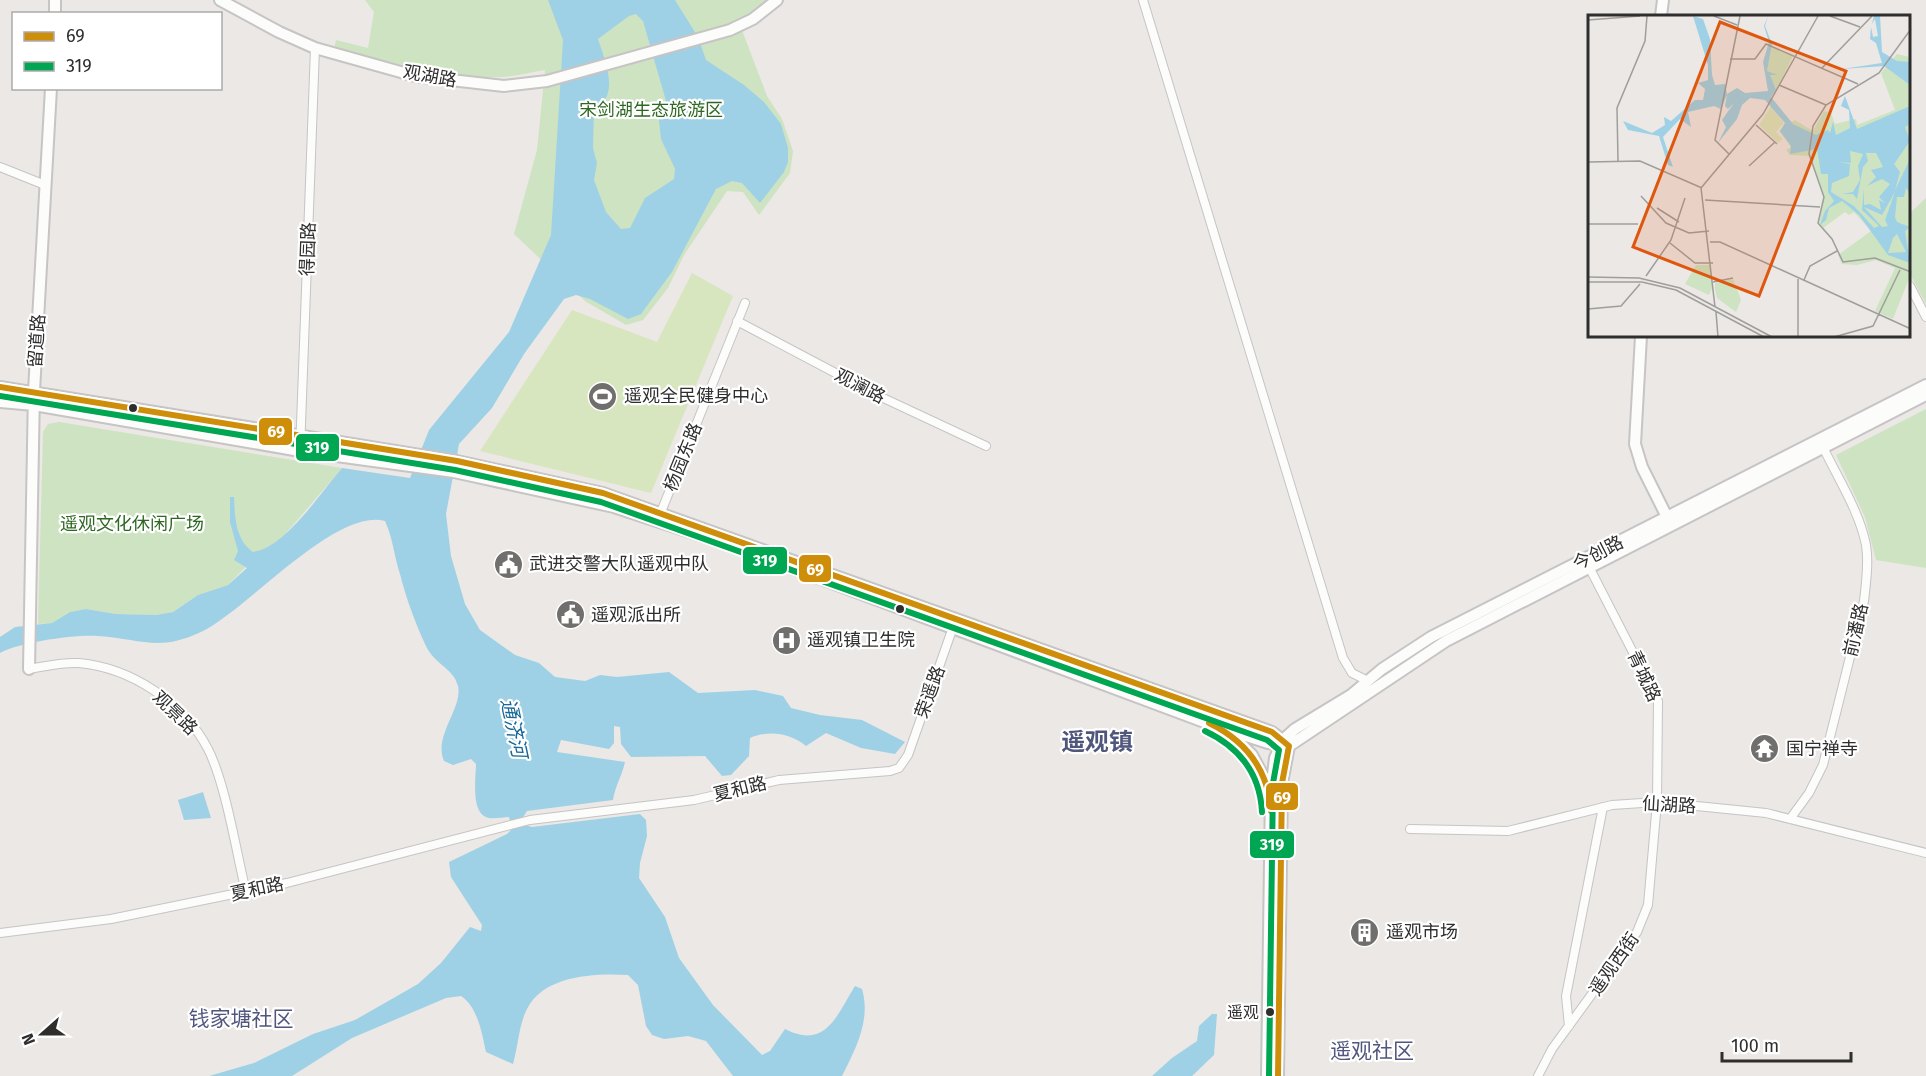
<svg xmlns="http://www.w3.org/2000/svg" width="1926" height="1076" viewBox="0 0 1926 1076" font-family="'Fira Sans','Noto Sans SC',sans-serif">
<style>
.green{fill:#cee3c1}
.pitch{fill:#d7e6bf}
.water{fill:#9fd1e6;fill-rule:evenodd}
.lines{fill:none;stroke-linecap:round;stroke-linejoin:round}
.street-casing{stroke:#c6c4c4;stroke-width:10}
.secondary-casing{stroke:#c6c4c4;stroke-width:14}
.street{stroke:#fcfcfb;stroke-width:8}
.secondary{stroke:#fcfcfb;stroke-width:10}
.bus-1-casing{stroke:#fff;stroke-width:10}
.bus-2-casing{stroke:#fff;stroke-width:10}
.bus-1{stroke:#cf8e09;stroke-width:6}
.bus-2{stroke:#00a651;stroke-width:6}
.bus-dot{fill:#2e2e2e;stroke:#fff;stroke-width:2}
.labels{text-anchor:middle;dominant-baseline:central;stroke-width:4.5;stroke-linejoin:round;paint-order:stroke}
.bus-label{font-size:16px;fill:#2e2e2e;stroke:#fff;text-anchor:end}
.street-label{font-size:18px;fill:#2e2e2e;stroke:#fff}
.park-label{font-size:18px;fill:#2e6722;stroke:#fff}
.poi-label{font-size:18px;fill:#2e2e2e;stroke:#fff;text-anchor:start}
.water-label{font-size:20px;font-style:italic;fill:#196797;stroke:#fff}
.quarter-label{font-size:21px;fill:#51577c;stroke:#fff}
.district-label{font-size:24px;font-weight:bold;fill:#51577c;stroke:#fff}
.inset-road{fill:none;stroke:#9f9e9c;stroke-width:1.5}
.view{fill:#df570e;fill-opacity:0.15;stroke:#df570e;stroke-width:3}
.inset-edge{fill:none;stroke:#2e2e2e;stroke-width:3}
.line-badge{stroke:#fff;stroke-width:2}
.badge-label{font-size:16px;text-anchor:middle;font-weight:bold;fill:#fff}
</style>
<rect width="100%" height="100%" fill="#ebe8e5"/>
<path class="green" d="M365 0H771L740 25 767 96 782 119 793 151 790 173 759 215 743 192 727 191 684 255 668 288 643 320 626 325 585 301 514 234 537 150 545 70C532 72 517 76 504 77 446 79 390 61 334 49L336 40 368 48 374 12Z
M1926 198V304L1910 274V213Z
M1926 409V568L1876 560 1865 517 1836 455Z
M59 422 342 468 281 539 261 551 228 585 198 595 173 612 156 615 116 614 86 609 70 612 52 623 38 624 43 432 48 424Z"/>
<path class="pitch" d="M692 273 733 296 651 493 480 451 572 310 657 342Z"/>
<path class="water" d="M548 0H675L698 37 706 60 744 85 764 102 781 124 788 148V162L784 172 760 203 742 183 732 181 716 189 672 272 641 314 628 319 590 299 576 295 564 299 524 354 492 408 459 444 446 514 451 556 465 604 480 630 515 655 539 663 555 677 585 681 600 675 617 677 669 672 698 693 755 690 783 696 791 708 820 715 862 720 905 742 895 754 861 748 826 733 806 746C790 733 769 730 750 738L749 756 731 775 722 776 705 756 631 757 621 744 620 727 614 726V743L609 749 561 740 557 752 625 762C622 776 615 786 613 800L527 811 522 819 525 825 532 827 640 814 646 820 647 836 640 863 639 878 665 917 679 958 713 1005 762 1055 770 1051 785 1029C826 1050 837 1015 855 986L862 989C871 1020 856 1048 842 1076H733L706 1041 688 1036 664 1039 652 1035 646 1026 638 985 628 975C595 973 544 975 527 1009 519 1024 518 1047 513 1064L486 1052C482 1034 478 1007 461 996L446 998 352 1038 292 1076H209L254 1063 313 1034 355 1020 418 984 441 963 470 927 481 931 482 925 451 877 449 862 507 834 512 829 509 817C503 817 495 819 489 818 470 815 476 777 476 764L471 759 453 765 444 761C433 736 463 708 458 686 453 667 434 665 425 644 415 622 406 598 400 574 394 556 393 538 385 521 335 508 248 609 201 632 159 652 141 639 98 636 77 634 19 642 0 653V637L15 627 52 623 70 612 86 609 116 614 156 615 173 612 198 595 228 585 247 568 234 560 238 551 230 522V497H234C235 517 235 539 253 552 285 548 321 492 342 468L410 478 429 430 509 332 551 235 563 40ZM636 14 643 21 666 101 658 112 661 139 675 169 674 179 645 198 630 228 621 229 606 212 594 180 597 163 593 148 594 109C621 96 605 61 598 39L629 16Z
M203 792 211 818 184 820 178 800Z
M1212 1014H1217L1214 1055 1192 1076H1152L1172 1058 1197 1041 1199 1026Z"/>
<g class="lines">
<defs>
<path id="street" d="M1143 0 1343 658 1352 673 1368 681
M0 167 45 185
M1910 286 1926 317
M737 321 879 396 986 446
M300 451 315 48
M661 512 745 303
M29 669C46 666 62 662 79 663 132 668 184 703 208 749 226 785 236 851 246 892
M1790 819 1809 793 1823 765 1864 601C1866 583 1869 563 1866 545 1859 510 1837 477 1822 445
M1410 829 1508 831 1612 805 1657 802 1766 813 1926 853
M0 933 111 919 287 883 530 820 694 800 779 780 890 771 899 768 908 755 952 630
M1569 1026 1566 996 1603 807
M1538 1076 1552 1049 1637 932 1648 905 1657 802 1658 701 1587 563"/>
<path id="secondary" d="M220 0 279 32 315 48 415 76 504 86 547 81 730 30 753 19 777 0
M55 14V0
M1661 16 1663 0
M1641 336 1635 444 1642 467 1667 517
M0 387 457 461 603 493 1272 732 1289 745
M0 402 34 405 300 451 454 472 614 507 733 546 1215 726 1268 743 1289 746 1446 641 1926 395
M29 669 34 391 51 88
M1231 734 1252 755 1270 789
M1267 1076 1271 791 1275 758 1283 740 1295 729 1351 695 1382 669 1431 637 1926 385
M1278 1076 1282 783 1289 746"/>
</defs>
<use href="#street" class="street-casing"/>
<use href="#secondary" class="secondary-casing"/>
<use href="#street" class="street"/>
<use href="#secondary" class="secondary"/>
<defs>
<path id="bus-1" d="M0 387 457 461 603 493 1272 732 1289 746 1282 783 1278 1076
M1209 723C1246 741 1268 769 1271 811"/>
<path id="bus-2" d="M0 396 455 470 601 502 1267 740 1279 750 1273 783 1269 1076
M1205 731C1239 747 1260 773 1262 812"/>
</defs>
<use href="#bus-1" class="bus-1-casing"/>
<use href="#bus-2" class="bus-2-casing"/>
<use href="#bus-1" class="bus-1"/>
<use href="#bus-2" class="bus-2"/>
</g>
<defs>
<symbol id="stadium-disc" viewBox="-11 -11 22 22"><circle r="9.5" fill="#706f6e" stroke="#fff"/><path d="M0-5a6.5 5 0 1 0 0 10a6.5 5 0 1 0 0-10ZM-3.5-1.8h7v3.6h-7Z" fill="#fff"/></symbol>
<symbol id="civic-disc" viewBox="-11 -11 22 22"><circle r="9.5" fill="#706f6e" stroke="#fff"/><path d="M-.6-6.5H3V-4.5H.6V-3L4-1V1h2V6H-6V1h2V-1L-.6-3ZM-1.2 2.5V6h2.4V2.5Z" fill="#fff"/></symbol>
<symbol id="hospital-disc" viewBox="-11 -11 22 22"><circle r="9.5" fill="#706f6e" stroke="#fff"/><path d="M-5-5h3v3.5h4V-5h3V5h-3V1.5h-4V5h-3Z" fill="#fff"/></symbol>
<symbol id="temple-disc" viewBox="-11 -11 22 22"><circle r="9.5" fill="#706f6e" stroke="#fff"/><path d="M0-6L5-2H3V0L6.5 2.5H4V6H1.5V3h-3V6H-4V2.5H-6.5L-3 0V-2H-5Z" fill="#fff"/></symbol>
<symbol id="building-disc" viewBox="-11 -11 22 22"><circle r="9.5" fill="#706f6e" stroke="#fff"/><path d="M-4-6H4V6H1V3H-1V6H-4ZM-2.5-4.3h1.7v1.8h-1.7ZM.8-4.3h1.7v1.8H.8ZM-2.5-1h1.7V.8h-1.7ZM.8-1h1.7V.8H.8Z" fill="#fff"/></symbol>
</defs>
<g fill-rule="evenodd">
<use href="#stadium-disc" x="586" y="380" width="33" height="33"/>
<use href="#civic-disc" x="492" y="548" width="33" height="33"/>
<use href="#civic-disc" x="554" y="598" width="33" height="33"/>
<use href="#hospital-disc" x="770" y="624" width="33" height="33"/>
<use href="#temple-disc" x="1748" y="732" width="33" height="33"/>
<use href="#building-disc" x="1348" y="916" width="33" height="33"/>
</g>
<g class="bus-dot">
<circle cx="133" cy="408" r="5"/>
<circle cx="900" cy="609" r="5"/>
<circle cx="1270" cy="1012" r="5"/>
</g>
<g class="labels">
<g class="bus-label">
<text x="1259" y="1012">遥观</text>
</g>
<g class="street-label">
<text transform="translate(430 76) rotate(10)">观湖路</text>
<text transform="translate(308 249) rotate(-88)">得园路</text>
<text transform="translate(37 341) rotate(-86)">留道路</text>
<text transform="translate(860 386) rotate(27)">观澜路</text>
<text transform="translate(683 457) rotate(-68)">杨园东路</text>
<text transform="translate(1598 553) rotate(-27)">今创路</text>
<text transform="translate(1856 630) rotate(-77)">前潘路</text>
<text transform="translate(1644 676) rotate(65)">青城路</text>
<text transform="translate(930 692) rotate(-70)">荣遥路</text>
<text transform="translate(175 713) rotate(44)">观景路</text>
<text transform="translate(740 789) rotate(-14)">夏和路</text>
<text transform="translate(1669 805) rotate(3)">仙湖路</text>
<text transform="translate(257 889) rotate(-12)">夏和路</text>
<text transform="translate(1614 964) rotate(-55)">遥观西街</text>
</g>
<g class="park-label">
<text x="651" y="110">宋剑湖生态旅游区</text>
<text x="132" y="524">遥观文化休闲广场</text>
</g>
<g class="poi-label">
<text x="624" y="396">遥观全民健身中心</text>
<text x="529" y="564">武进交警大队遥观中队</text>
<text x="591" y="615">遥观派出所</text>
<text x="807" y="640">遥观镇卫生院</text>
<text x="1786" y="749">国宁禅寺</text>
<text x="1386" y="932">遥观市场</text>
</g>
<g class="water-label">
<text transform="translate(514 728) rotate(78)">通济河</text>
</g>
<g class="quarter-label">
<text x="241" y="1019">钱家塘社区</text>
<text x="1372" y="1051">遥观社区</text>
</g>
<g class="district-label">
<text x="1097" y="742">遥观镇</text>
</g>
</g>
<g transform="translate(1588 15)">
<rect width="322" height="322" fill="#ebe8e5"/>
<path d="M183 32 205 41 188 75 179 56ZM309 39 322 42V261L305 304 287 296 307 253 288 245 269 250 254 249 250 240 283 216 266 197 261 200 257 197 235 213 231 207 236 182 221 141 202 140 198 135 203 132 191 116 207 105 225 116 236 96 243 98 247 109 268 104 269 110 307 95 293 58ZM108 250H122L124 273 121 280 97 269ZM145 264 153 285 148 297 129 283 127 274V268Z" fill="#cee3c1"/>
<path d="M183 91 196 108 188 117 195 124 190 128 171 110Z" fill="#d7e6bf"/>
<path d="M105 1 115 4 122 24 124 60 127 70 137 69 139 79 149 73 157 78 180 76 175 47 181 27 176 11 180 1 177 11 184 29 179 56 189 60H182L188 75 183 82 205 109 228 120 240 115 242 118 245 107 248 120 262 113 261 95 253 91 257 81 269 114 322 91V109L317 112 322 126 306 149 312 157 307 175 322 144V179L318 173 316 182H309L307 202 309 207 322 212 317 216 322 248 300 240 271 200 254 186 241 193 238 205 232 210 237 196 246 186 240 177V159H233L229 134 202 139 203 131 192 116 197 108 177 85 162 83 154 90 149 104 130 128 138 112 134 105 146 88 140 94 137 91 139 80 133 94 126 91 100 97 103 112 92 104 75 122 85 152 80 150 71 121 40 115 35 106 64 118 77 110 76 102 83 106 107 85H115L117 74 110 68 120 65V50ZM262 136 275 139 270 151 272 165 265 177 254 179H265L269 184 275 152 280 146 278 138H288L295 152 283 155 288 162 279 171 294 164 302 169 291 182 297 188 291 185 293 195 282 189 276 190V173L274 195 291 211 286 213 266 191 243 177 244 168 261 161 262 149 250 147 263 148ZM307 177 297 205 300 211 294 212 276 192 294 200ZM309 219 318 237 300 238 305 223ZM286 1H292L294 37 309 46 322 47V70L296 51 254 54 294 48 288 28 282 24 283 12 285 22 290 21 287 4 284 9Z" fill="#9fd1e6" fill-rule="evenodd"/>
<path class="inset-road" d="M126 1 149 10M242 1 272 12M0 5 52 1M323 14 291 58 238 90 225 111 221 139 236 182 230 208 244 224 255 247 287 243 323 257M142 44H167L178 29 270 69M234 53 284 1M191 70 238 90M168 110 189 129M141 139 127 125 152 1M30 146 29 93 57 26 59 1M0 147 52 146 114 173M161 151 187 127M53 181 78 208 101 218 121 216M117 185 232 192M69 193 91 207M0 209H50M122 227H132L323 314M82 228 107 248H125M58 261 83 225 97 183M0 262 51 263 92 273 184 322M216 265 222 251 249 236M0 267H54L88 275 176 322M125 267 145 263M127 292 113 173 175 99 230 1M0 294 33 291 52 269M128 297 130 322M210 322V262M246 322 285 311 312 255"/>
<path class="view" d="M132 7 258 56 171 281 45 232Z"/>
<rect width="322" height="322" class="inset-edge"/>
</g>
<g class="line-badge">
<rect x="258" y="417" width="35" height="29" rx="6" fill="#cf8e09"/>
<rect x="295" y="433" width="45" height="29" rx="6" fill="#00a651"/>
<rect x="742" y="546" width="46" height="29" rx="6" fill="#00a651"/>
<rect x="798" y="554" width="34" height="29" rx="6" fill="#cf8e09"/>
<rect x="1265" y="782" width="34" height="29" rx="6" fill="#cf8e09"/>
<rect x="1249" y="830" width="46" height="29" rx="6" fill="#00a651"/>
</g>
<g class="badge-label">
<text x="276" y="437">69</text>
<text x="317" y="453">319</text>
<text x="765" y="566">319</text>
<text x="815" y="575">69</text>
<text x="1282" y="803">69</text>
<text x="1272" y="850">319</text>
</g>
<rect x="12" y="12" width="210" height="78" fill="#ffffff" stroke="#ababab" stroke-width="1.5"/>
<rect x="24" y="32" width="30" height="9" fill="#cf8e09" stroke="#ababab" stroke-width="1.5"/>
<text x="66" y="42" font-size="18" fill="#2e2e2e">69</text>
<rect x="24" y="62" width="30" height="9" fill="#00a651" stroke="#ababab" stroke-width="1.5"/>
<text x="66" y="72" font-size="18" fill="#2e2e2e">319</text>
<g transform="translate(42 1034) rotate(249)" stroke="#ffffff" stroke-width="4.5" paint-order="stroke">
<path d="M0-4.5L10 22L0 15L-10 22Z" fill="#2e2e2e"/>
<text y="-9" font-size="16" font-weight="bold" text-anchor="middle" fill="#2e2e2e">N</text>
</g>
<path d="M1722 1052v9h129v-9" fill="none" stroke="#2e2e2e" stroke-width="3"/>
<text x="1731" y="1052" font-size="18" fill="#2e2e2e" stroke="#ffffff" stroke-width="4.5" paint-order="stroke">100 m</text>
</svg>
